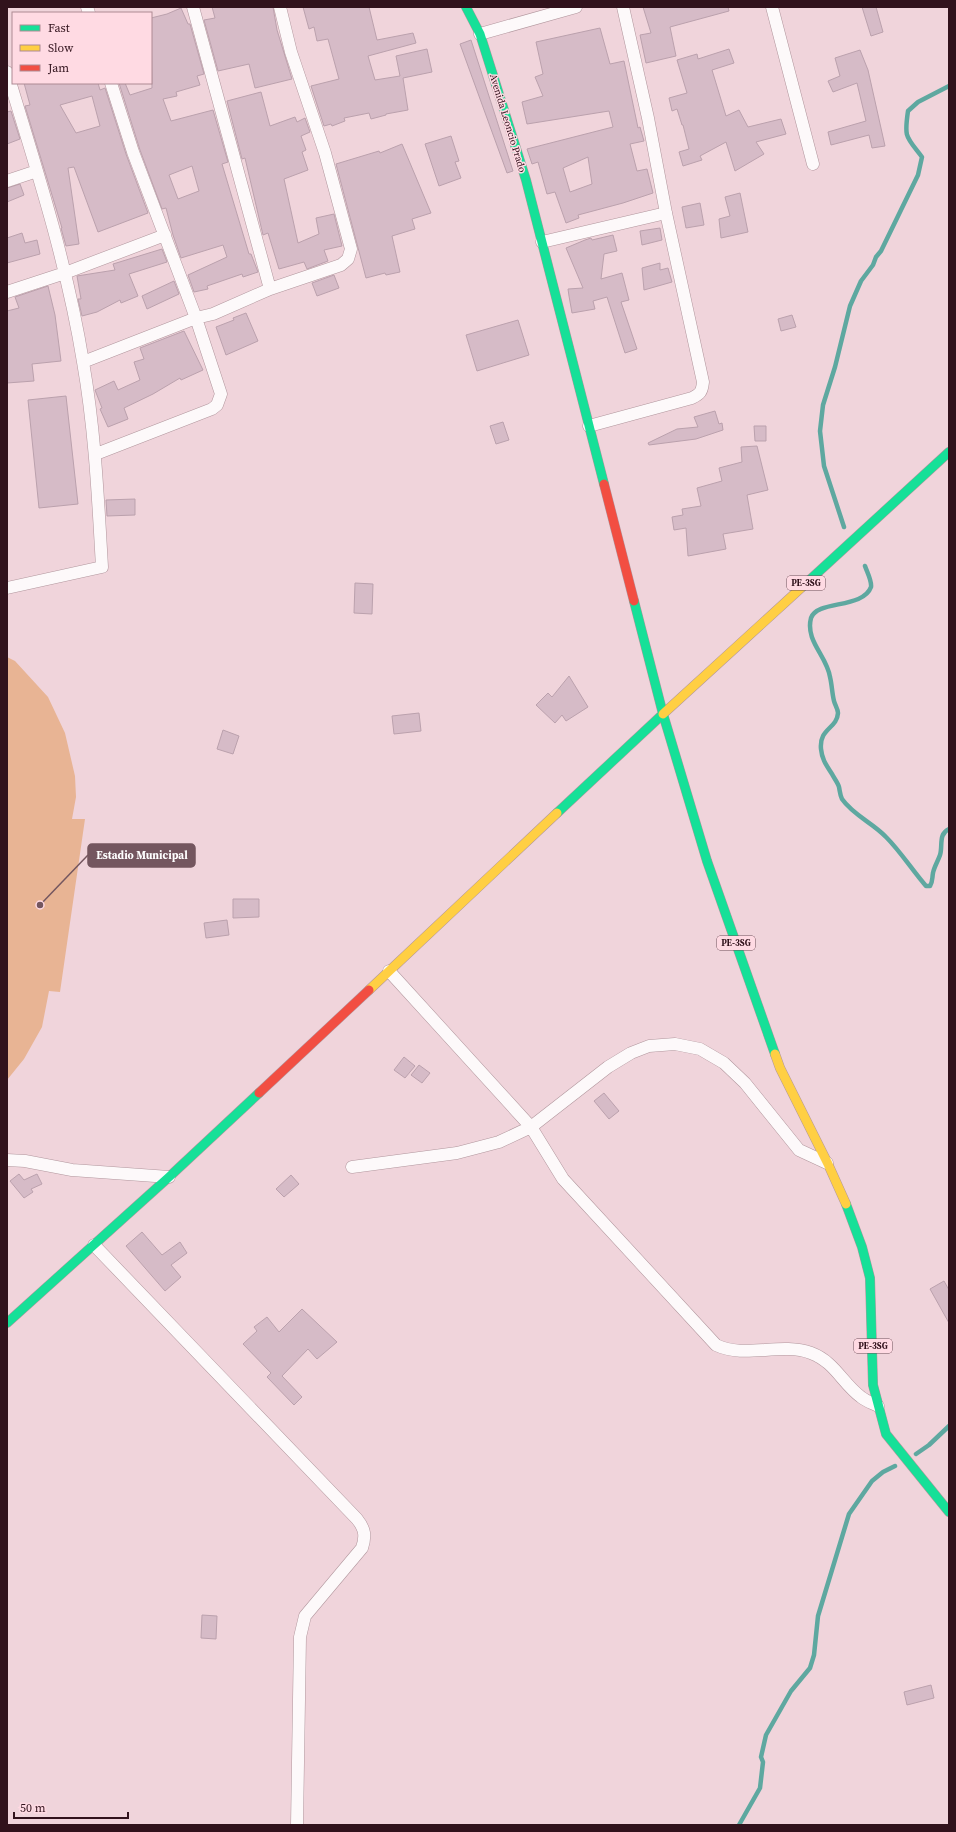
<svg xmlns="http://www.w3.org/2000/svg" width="956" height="1832" viewBox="0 0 956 1832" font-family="'Source Serif 4',serif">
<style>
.green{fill:#e8b494}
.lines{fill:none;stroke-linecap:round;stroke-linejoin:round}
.stream{stroke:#5ea8a0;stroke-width:4.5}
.building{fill:#d6bbc7;stroke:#bba1ad;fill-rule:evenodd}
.street-casing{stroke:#b1969d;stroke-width:13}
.fast-casing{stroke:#b1969d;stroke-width:10}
.slow-casing{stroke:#b1969d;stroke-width:10}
.jam-casing{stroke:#b1969d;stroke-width:10}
.street{stroke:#fdf9fa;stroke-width:12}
.fast{stroke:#16e098;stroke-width:9}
.slow{stroke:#ffcf43;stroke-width:9}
.jam{stroke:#f24e42;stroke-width:9}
.labels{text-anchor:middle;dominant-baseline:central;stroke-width:3;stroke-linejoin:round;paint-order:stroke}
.shield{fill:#ffdae3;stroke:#6f4e58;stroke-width:1}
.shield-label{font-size:9px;font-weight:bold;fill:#31121c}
.street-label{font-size:10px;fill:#31121c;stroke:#ffdae3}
.leader{fill:none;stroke:#74565f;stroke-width:1.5}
.callout-dot{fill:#74565f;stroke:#ffdae3;stroke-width:1.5}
.callout{fill:#74565f;stroke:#74565f;stroke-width:1.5}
.callout-label{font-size:11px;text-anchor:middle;font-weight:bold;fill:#fff}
</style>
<rect width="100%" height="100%" fill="#f0d4db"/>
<path class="green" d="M7 657 15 661 48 697 65 733 75 776 76 797 72 819H85L60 992 49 991 42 1027 24 1059 7 1080Z"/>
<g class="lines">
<path class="stream" d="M844 527 824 466 820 431 823 405 835 367 850 306 861 281 873 265 876 257 881 251 918 175 922 157C906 136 904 138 908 111L918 102 949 86
M865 566C867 572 872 581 871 587 863 609 817 600 811 618 805 641 827 656 830 677 832 685 832 693 834 701 835 705 838 709 838 713 837 729 819 728 821 749 822 760 827 766 832 774 834 778 838 783 839 787 840 792 840 795 842 799 853 815 873 823 886 837 901 852 912 870 926 886H930C933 881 932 878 933 873 934 867 938 861 940 855 943 846 938 834 949 829
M916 1454 929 1445 949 1426
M739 1825 760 1788 763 1762 761 1757 766 1735 791 1691 810 1668 814 1655 818 1616 849 1514 872 1481 883 1472 895 1466"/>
</g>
<path class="building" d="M212 7H273L277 30 292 79 255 88 249 64 218 71 204 20 215 18Z
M303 7H369L377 40 413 33 416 43 368 56 375 80 400 76 396 56 427 49 432 72 403 78 408 110 386 114V115L371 119 369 113 344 118 345 121 332 126 331 124 324 126 311 86 339 79 328 39 317 41 314 27 309 29Z
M643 7H728L729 11 670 27 676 56 646 63 640 35 651 33Z
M862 7H876L883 32 871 36Z
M181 8 188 24H190L204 74 197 76 200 85 176 92 177 96 163 99 171 121 213 110 228 162 222 164 249 254H251L258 272 243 277 242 274 207 286 208 289 194 292 188 275 227 257 223 245 181 258 173 235 166 208 162 209 140 150 119 83H125L130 95 152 88 151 18 167 14ZM192 166 199 191 178 199 169 175Z
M600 28 610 64 624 61 638 128 640 127 644 141 630 144 637 171 647 169 653 193 623 203 578 215 579 218 566 223 555 192 547 194 538 162 532 164 527 149 613 127 609 111 527 124 522 102 543 96 535 77 543 74 536 42ZM588 157 592 184 570 192 563 168Z
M471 40 513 171 507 173 460 44Z
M729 49 734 63 712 70 726 116 739 110 748 127 781 119 786 134 756 142 764 154 735 171 726 142 700 156 702 160 683 166 679 152 689 149 683 125H682L677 109 672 111 669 98 687 93 677 60 697 54 698 59Z
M860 50 868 70 885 146 872 148 869 135 831 145 828 132 866 121 857 83 833 92 828 81 840 76 835 58Z
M24 83H98L100 90 105 88 126 154 148 213 98 232 74 167 68 168 79 244 66 246 61 228H62L25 106 30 105ZM92 96 100 126 76 133 60 105Z
M261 92 270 126 295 117 297 122 305 118 310 132 301 136 306 150 302 152 308 170 284 179 298 243 319 234 316 218 334 214 342 246 324 250 328 261 307 269 304 262 279 269 268 233 263 235 245 158 242 159 227 101Z
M11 111 20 139 7 144V112Z
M451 136 459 161 455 162 461 178 439 186 425 144Z
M402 144 431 213 412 219 415 229 392 236 400 272 386 275 385 273 366 278 336 164 379 151 380 153Z
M20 184 24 195 7 202V188Z
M740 193 748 232 721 238 719 219 730 216 725 197Z
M700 203 704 225 686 228 682 207Z
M660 228 662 240 642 245 640 231Z
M22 233 25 243 37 240 40 254 7 263V238Z
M613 235 617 251 604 254 601 279 622 273 629 300 621 302 637 349 625 353 607 297 593 301 595 309 572 313 569 296 568 289 583 288 566 248 585 240 591 238 592 240Z
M162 249 167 262 129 274 138 296 121 303 120 300 97 312 82 316 78 299H81L77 276 115 270 113 264Z
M660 263V270L668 268 672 282 644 290 642 268Z
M334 275 339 288 317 296 312 283Z
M174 281 179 294 147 309 142 296Z
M48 286 55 315 61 361 32 364 34 381 7 383V311L19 308 15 297Z
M246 313 258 341 226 355 216 327 234 320 233 318Z
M792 315 796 327 781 331 778 319Z
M518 320 529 355 477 371 466 335Z
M184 331 203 370 181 380 180 378 153 394 124 408 128 419 108 427 100 409 102 408 95 390 114 381 118 390 140 380 134 362 144 359 140 348Z
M66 396 78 504 39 508 28 400Z
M715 411 719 424 722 423 723 430 696 439 649 445 648 443 677 429 698 427 694 417Z
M503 422 509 440 496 444 490 426Z
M754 426H766V441H755Z
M757 446 768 490 747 495 753 529 723 534 726 549 688 556 686 528 674 530 672 517 683 515 682 509 701 506 697 488 722 481 719 468 742 462 741 447Z
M135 499V515L107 516 106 500Z
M355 583 373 584 372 614 354 613Z
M569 676 588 707 566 721 562 715 555 723 536 705 548 693 552 697Z
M419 713 421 731 394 734 392 716Z
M223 730 239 736 233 754 217 749Z
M233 899H259V917L233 918Z
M227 920 229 935 206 938 204 923Z
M404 1057 415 1066 405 1078 394 1070Z
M419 1065 430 1073 422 1083 411 1075Z
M604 1093 619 1111 609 1119 594 1101Z
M19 1174 24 1180 37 1174 42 1184 31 1189 33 1192 24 1198 10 1181Z
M291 1175 299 1184 284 1197 276 1189Z
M142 1232 162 1255 180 1242 187 1253 171 1265 181 1277 165 1291 126 1246Z
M944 1281 949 1290V1323L930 1289Z
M302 1309 337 1342 317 1359 308 1349 282 1376 302 1397 294 1405 267 1377 271 1373 243 1344 257 1331 254 1327 267 1317 279 1332Z
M202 1615 217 1616 216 1639 201 1638Z
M931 1685 934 1698 907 1705 904 1692Z"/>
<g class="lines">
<defs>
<path id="street" d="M87 7 89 13
M193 7 270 289
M772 7 813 164
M480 34 576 7
M7 72C36 167 67 263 83 362 95 430 98 498 102 567L7 588
M7 181 37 171
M542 242 666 213
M7 292 65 273 165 235
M83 362 196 318 213 314 270 289 341 265 348 259 351 249 325 153 291 52 280 7
M589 426 692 398C700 394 702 392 703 382L666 213 648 118 623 7
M96 454 212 409 217 405 221 394 196 318 133 152 111 83
M389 971 531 1127 563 1179 716 1345C745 1359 780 1342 811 1353 835 1362 842 1383 861 1397 866 1401 872 1403 878 1406
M7 1160 25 1161 72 1170 169 1177
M352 1167 457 1153 499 1142 531 1127 608 1067 631 1053 649 1046 675 1044 700 1049 724 1063 745 1083 799 1150 827 1163
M94 1245 357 1519C365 1529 366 1536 362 1548L305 1616 300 1637 297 1825"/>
<path id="fast" d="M466 7 480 34 526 180 604 484
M802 587 949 452
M634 601 663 714
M557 813 663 714 707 861 775 1054
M846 1204 862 1247 870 1278 873 1385 886 1434 949 1512
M7 1323 169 1177 259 1093"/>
<path id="slow" d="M663 714 802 587
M369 990 557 813
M775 1054 780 1068 828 1164 846 1204"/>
<path id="jam" d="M604 484 634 601
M259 1093 369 990"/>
</defs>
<use href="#street" class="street-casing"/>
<use href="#fast" class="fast-casing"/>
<use href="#slow" class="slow-casing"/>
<use href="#jam" class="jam-casing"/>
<use href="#street" class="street"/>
<use href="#fast" class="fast"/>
<use href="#slow" class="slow"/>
<use href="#jam" class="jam"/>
</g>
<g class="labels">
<g class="shield">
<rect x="787" y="576" width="38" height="14" rx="3"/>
<rect x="717" y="936" width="38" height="14" rx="3"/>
<rect x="854" y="1339" width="38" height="14" rx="3"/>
</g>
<g class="shield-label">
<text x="806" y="583">PE-3SG</text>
<text x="736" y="943">PE-3SG</text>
<text x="873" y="1346">PE-3SG</text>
</g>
<g class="street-label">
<text transform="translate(508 123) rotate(73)">Avenida Leoncio Prado</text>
</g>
</g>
<path class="leader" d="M40 905L88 855"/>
<circle class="callout-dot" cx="40" cy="905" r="4"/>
<rect class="callout" x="88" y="844" width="107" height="23" rx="4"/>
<g class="callout-label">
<text x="142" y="859">Estadio Municipal</text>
</g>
<rect width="956" height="1832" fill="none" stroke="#31121c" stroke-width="16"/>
<rect x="12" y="12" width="140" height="72" fill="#ffdae3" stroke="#ad8a93"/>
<rect x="20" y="25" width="20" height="6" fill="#16e098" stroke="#ad8a93"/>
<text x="48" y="32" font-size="12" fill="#31121c">Fast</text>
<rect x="20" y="45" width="20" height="6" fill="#ffcf43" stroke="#ad8a93"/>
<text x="48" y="52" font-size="12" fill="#31121c">Slow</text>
<rect x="20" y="65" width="20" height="6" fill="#f24e42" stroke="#ad8a93"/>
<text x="48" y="72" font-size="12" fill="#31121c">Jam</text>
<path d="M14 1812v6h114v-6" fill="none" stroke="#31121c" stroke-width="2"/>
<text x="20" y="1812" font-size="12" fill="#31121c" stroke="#ffdae3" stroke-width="3" paint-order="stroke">50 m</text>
</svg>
